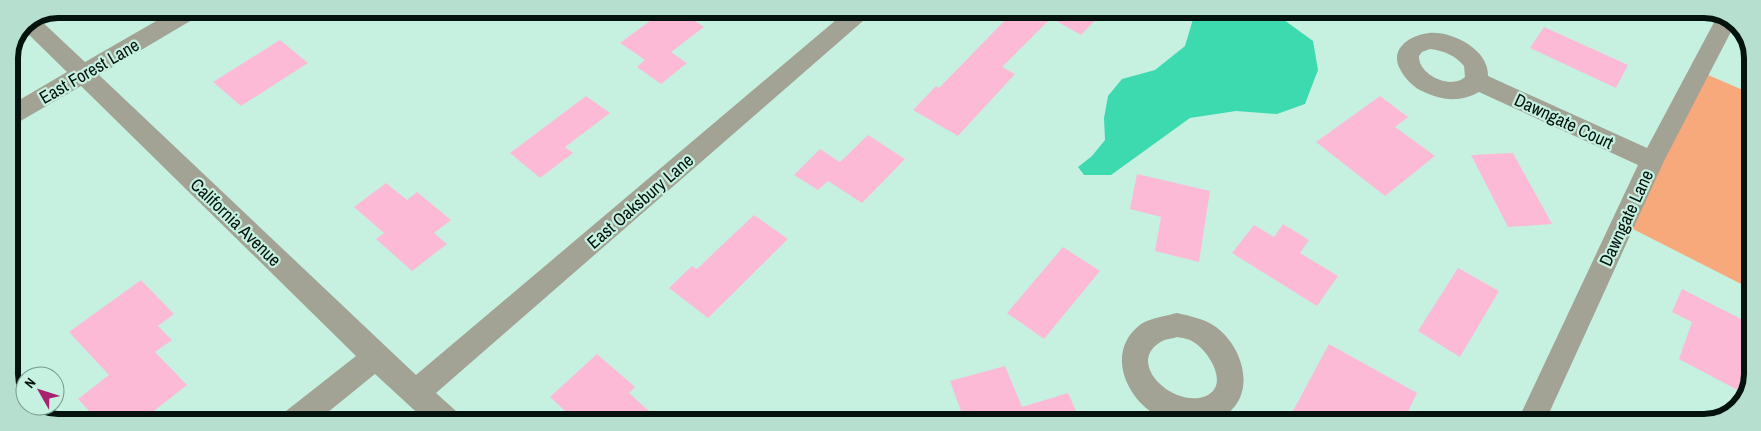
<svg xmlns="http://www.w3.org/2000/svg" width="1761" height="431" viewBox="0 0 1761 431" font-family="'Archivo Narrow',sans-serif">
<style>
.green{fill:#f7a97c}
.water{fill:#3ddab0}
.building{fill:#fcbad7}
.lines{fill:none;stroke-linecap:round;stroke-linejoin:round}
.street{fill:#a2a394;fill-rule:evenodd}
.labels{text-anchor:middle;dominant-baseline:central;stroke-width:4.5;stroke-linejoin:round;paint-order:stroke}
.street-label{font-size:18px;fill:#04130e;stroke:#c6f1e1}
.rim{fill:none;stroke:#04130e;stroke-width:6}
</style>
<rect width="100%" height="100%" fill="#c6f1e1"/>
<path class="green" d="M1699 71 1752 94 1751 289 1623 224Z"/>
<path class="water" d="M1196 9H1269L1313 41 1318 70 1305 104 1277 114 1236 111 1190 118 1111 175H1084L1078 167 1092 156 1105 140 1104 118 1108 96 1122 79 1155 70 1185 46Z"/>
<path class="building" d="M666 9H676L704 27 671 52 687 63 661 84 637 67 645 60 620 43Z
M1016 9H1106L1081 35 1051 18 1002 67 1015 74 958 136 913 110 936 86 939 88Z
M1544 27 1628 65 1616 88 1530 48Z
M280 40 308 63 241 106 213 82Z
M586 96 610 113 565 147 573 153 540 178 510 153Z
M1380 96 1408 117 1395 127 1435 156 1385 196 1316 142Z
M868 135 905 159 862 203 828 181 818 190 794 175 820 149 840 162Z
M1513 153 1552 224 1508 227 1471 155Z
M1137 174 1210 191 1199 262 1155 251 1161 217 1130 209Z
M386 183 407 200 417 192 451 220 434 233 447 244 412 271 376 239 384 233 354 207Z
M754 215 788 239 708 318 669 288 692 266 697 269Z
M1283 224 1309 240 1300 253 1338 276 1317 306 1232 253 1254 225 1274 237Z
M1063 247 1100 271 1044 339 1007 313Z
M1458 268 1499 291 1460 357 1418 331Z
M141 280 174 314 158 326 172 340 155 352 187 385 141 421H98L78 399 109 375 69 332Z
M1682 289 1751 324V384L1745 394 1679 359 1692 322 1672 312Z
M1329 344 1417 393 1403 422H1287Z
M597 354 635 387 629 393 661 422H577L550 397Z
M1005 366 1022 407 1068 393 1081 422H965L950 381Z"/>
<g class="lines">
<path class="street" d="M177 9H205L202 14 99 75 416 375 849 9H874L871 14 436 393 456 411 460 422 426 421 375 374 317 421H282L286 411 356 356 81 86 17 123 9 126V106L67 72 21 27 23 23 37 17 85 62Z
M1719 13 1736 22 1664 161 1545 422H1517L1638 165 1479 92C1461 102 1443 101 1424 92 1414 88 1405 79 1400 69 1389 49 1410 35 1429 33 1453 31 1489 50 1488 76L1647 148ZM1430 49C1444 51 1455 55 1464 66L1465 77C1451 90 1418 75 1419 56L1422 52Z
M1177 313C1190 316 1205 319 1216 327 1241 345 1257 390 1228 413 1217 422 1207 422 1193 422 1180 422 1167 422 1156 415 1124 396 1106 350 1141 324 1150 318 1166 316 1177 313ZM1177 337C1183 338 1190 339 1195 343 1209 352 1230 385 1206 396 1175 409 1126 365 1159 343 1164 339 1171 339 1177 337Z"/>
</g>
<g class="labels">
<g class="street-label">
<text transform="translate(89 71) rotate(-30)">East Forest Lane</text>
<text transform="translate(1564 121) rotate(25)">Dawngate Court</text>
<text transform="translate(640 201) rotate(-41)">East Oaksbury Lane</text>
<text transform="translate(1626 218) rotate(-65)">Dawngate Lane</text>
<text transform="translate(236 222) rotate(44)">California Avenue</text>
</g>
</g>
<path d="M0 0H1761V431H0ZM58 18H1704A40 40 0 0 1 1744 58V374A40 40 0 0 1 1704 414H58A40 40 0 0 1 18 374V58A40 40 0 0 1 58 18Z" fill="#b6dfd0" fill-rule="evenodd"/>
<path class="rim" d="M58 18H1704A40 40 0 0 1 1744 58V374A40 40 0 0 1 1704 414H58A40 40 0 0 1 18 374V58A40 40 0 0 1 58 18Z"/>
<g transform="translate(40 391) rotate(309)"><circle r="24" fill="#c6f1e1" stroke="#78988d"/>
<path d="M0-4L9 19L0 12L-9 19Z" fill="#a7236f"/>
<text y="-8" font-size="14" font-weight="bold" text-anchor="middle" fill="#04130e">N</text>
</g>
</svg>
